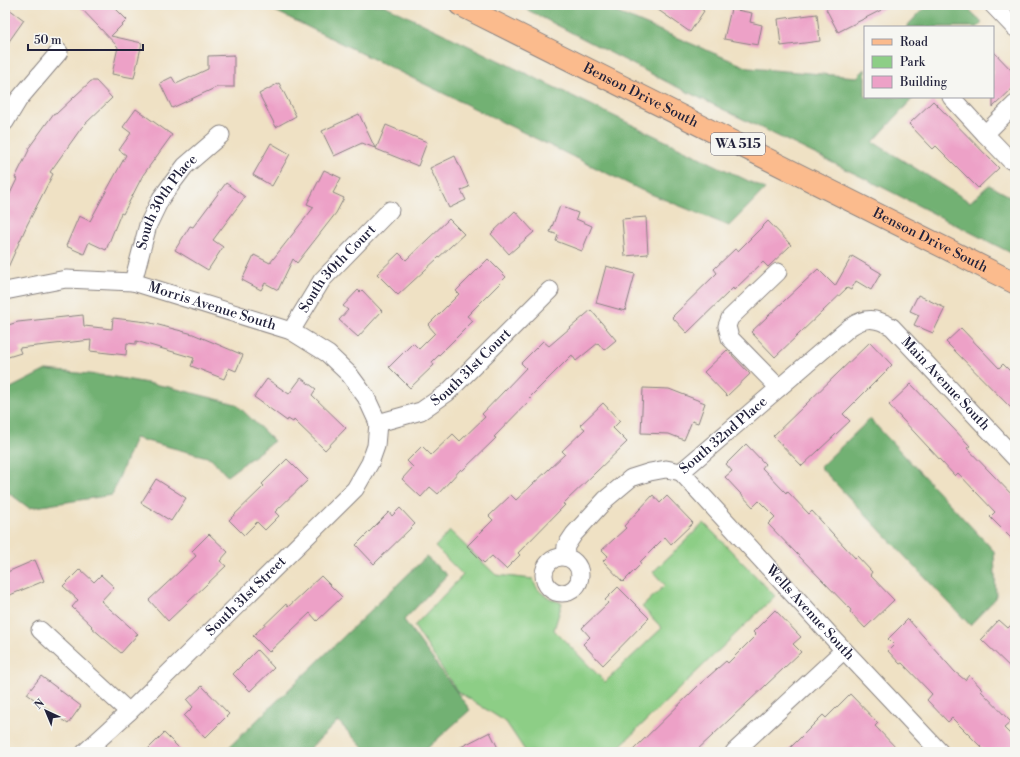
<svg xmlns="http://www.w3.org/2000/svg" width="1020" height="757" viewBox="0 0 1020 757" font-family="'Libre Bodoni',serif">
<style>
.green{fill:#8dce86;stroke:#587860}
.forest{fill:#72b173;stroke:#4a6a57}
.building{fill:#eda1c7}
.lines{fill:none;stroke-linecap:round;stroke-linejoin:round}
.minor-casing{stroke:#888280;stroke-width:19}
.major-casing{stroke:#888280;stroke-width:23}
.minor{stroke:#fff;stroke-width:17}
.major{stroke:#fbbb8d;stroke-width:21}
.labels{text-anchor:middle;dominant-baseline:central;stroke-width:3;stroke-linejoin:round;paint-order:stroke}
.shield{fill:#f6f6f2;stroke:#626272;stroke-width:1}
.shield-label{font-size:13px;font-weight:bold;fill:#22223b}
.street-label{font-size:14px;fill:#22223b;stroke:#f6f6f2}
</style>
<rect width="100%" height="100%" fill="#f6f6f2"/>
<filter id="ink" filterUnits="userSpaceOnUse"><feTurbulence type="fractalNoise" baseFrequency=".025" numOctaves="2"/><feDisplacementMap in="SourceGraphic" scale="8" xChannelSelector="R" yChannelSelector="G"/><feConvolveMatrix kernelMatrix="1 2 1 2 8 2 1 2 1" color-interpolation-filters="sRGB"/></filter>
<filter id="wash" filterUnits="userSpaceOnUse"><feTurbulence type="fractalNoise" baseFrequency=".012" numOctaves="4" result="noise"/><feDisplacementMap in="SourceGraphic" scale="16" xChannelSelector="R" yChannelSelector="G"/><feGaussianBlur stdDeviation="0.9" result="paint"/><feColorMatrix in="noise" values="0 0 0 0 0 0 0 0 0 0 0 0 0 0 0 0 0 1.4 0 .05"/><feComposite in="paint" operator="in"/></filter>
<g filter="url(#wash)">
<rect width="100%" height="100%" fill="#efe1c4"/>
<path class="green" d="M704 523 775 596 620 746 625 752H526L506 722 457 691 414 626 463 575 435 547 450 531 496 575 533 579C536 593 550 599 562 603L554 630 605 682 662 628 642 607 665 585 653 572Z"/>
<path class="forest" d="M263 5H384L765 189 729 226 641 190Z
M518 5H597L635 20 749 68 857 77 865 69V97H914L873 142 970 202 989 185 1015 199V255L876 184 669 83Z
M927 5H965L982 23 978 27H906Z
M46 370 109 376 169 387 236 404 274 441 227 476 211 458 135 438 112 495 29 508 5 490V391Z
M870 419 994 551 996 598 970 625 820 467Z
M426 557 447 575 404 620 470 710 423 752H367L338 721 306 752H224Z"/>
<g id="blocks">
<path class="building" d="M78 5H112L127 20 111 36 142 43 134 78 112 74 118 47Z
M651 5H695L704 11 690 32Z
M835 5H891L838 32 826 9Z
M5 6 24 20 5 47Z
M731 9 752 13 750 22 762 25 758 45 724 39Z
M817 14 820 41 781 46 778 19Z
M993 51 1015 74V86L993 107Z
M234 55V87H217L172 108 160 83 172 77 176 84 208 69V56Z
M91 81H96L112 98 82 127 50 172 53 174 27 225 5 274V212L9 204 6 202 17 179 15 178 29 150 28 149 54 113 56 114Z
M279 83 296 116 276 127 259 94Z
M933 101 999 168 978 188 936 146 933 149 909 124Z
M136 109 172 135 143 175 123 214 121 213 106 250 89 242 84 254 66 246 79 216 90 221 126 155 119 150 131 133 123 127Z
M359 114 375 148 362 143 334 156 322 131Z
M386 125 427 142 418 166 376 149Z
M271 143 290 154 272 186 253 175Z
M455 156 469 187 461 190 466 200 449 208 430 168Z
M324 170 341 178 333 193 344 198 336 213 297 263 293 259 278 290 265 283 261 290 242 280 254 255 270 263 314 207 307 204Z
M226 183 245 197 213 240 223 247 208 270 175 250 190 226 193 227Z
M560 206 578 213 576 219 592 226 582 251 556 241 558 235 550 232Z
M515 211 534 232 509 254 491 234Z
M646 217 648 254 625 256 622 219Z
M449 219 464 234 398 295 377 274 399 253 406 260Z
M768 221 791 245 768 267 763 262 734 290 733 288 687 333 672 317 717 273 714 269 735 249 738 251Z
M852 256 881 273 871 290 856 281 851 290 847 288 775 357 751 332 818 269 835 286Z
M488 259 506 277 467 316 473 321 432 362 434 365 410 388 389 367 413 343 419 349 435 333 428 325 459 294 456 291Z
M606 266 635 274 625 311 596 303Z
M358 290 360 292 362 290 382 311 358 337 339 320 348 310 343 306Z
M918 295 945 308 933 333 914 325 919 315 910 311Z
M591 310 616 340 604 350 598 343 576 361 572 355 529 398 531 399 494 437 496 438 462 471 461 469 438 494 430 487 421 497 402 479 413 467 407 461 422 446 431 455 453 434 460 441 485 417 482 414 526 368 521 363 543 341 549 346Z
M83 315 84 326 112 329 113 318 147 322 193 334 243 355 236 371 229 368 224 379 191 366 194 358 136 341V344L127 343 126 355 90 351 91 340 19 348 21 353 5 358V326L18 322Z
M961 328 999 368 1003 364 1015 376V412L946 342Z
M870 342 892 365 843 414 850 421 802 466 773 436Z
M727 350 750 374 727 396 704 372Z
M301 378 316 389 312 395 346 428 325 450 294 420 293 422 288 419 287 421 254 397 267 379 289 394Z
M911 384 970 446 967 448 1015 498V542L990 517 995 512 958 473 955 476 889 405Z
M643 388 669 389 705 403 698 423 692 421 684 440 669 434 641 433Z
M603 403 620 421 613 428 627 442 563 504 565 505 518 553 520 555 506 569 492 556 484 563 467 546 493 520 489 516 511 495 516 500 565 454 562 451 585 429 580 425Z
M746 444 765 464 762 468 786 493 787 491 809 514 812 511 855 558 857 556 872 572 870 575 894 600 865 628 850 612 851 610 768 524 775 517 759 501 753 507 725 477 732 471 726 464Z
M287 459 308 480 275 512 279 516 265 530 257 522 244 535 229 520 264 486 262 484Z
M156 479 186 498 171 521 141 503Z
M653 495 660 503 667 496 693 523 671 544 665 537 640 562 641 564 623 582 603 561 608 556 602 550 626 528 624 526Z
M400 508 415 524 374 564 356 545 389 512 392 516Z
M209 534 228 552 220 561 226 566 168 621 149 600 196 556 192 551Z
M35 560 44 581 5 597V573Z
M80 569 94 582 101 575 114 587 101 601 138 634 121 653 91 627 92 626 72 607 78 600 63 586Z
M321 576 342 597 317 621 310 613 269 652 253 636 286 604 288 607Z
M618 587 649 618 603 665 583 644 590 637 582 628 608 603 605 600Z
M775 610 801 637 793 644 801 652 695 752H631L700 684 726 661 728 663 756 635 753 632Z
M908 619 955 672 965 680 969 675 982 689 981 691 1011 722 1004 728 1015 739V752H986L952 718 948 722 927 700 932 694 902 663 900 664 888 651 894 645 888 639Z
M999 620 1008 628 1015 621V672L981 639Z
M257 650 274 668 250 691 233 674Z
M41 676 81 706 68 724 27 694Z
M202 686 229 714 205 738 184 716 193 707 187 700Z
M850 694 878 723 875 726 900 752H786L823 715 826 718Z
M490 732 500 752H451Z
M164 733 183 752H145Z"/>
</g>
</g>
<g filter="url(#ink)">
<use href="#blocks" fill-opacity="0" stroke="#888280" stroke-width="1"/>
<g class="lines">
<defs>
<g id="minor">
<path d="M993 5 1015 28"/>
<path d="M951 97 985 134"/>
<path d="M5 122 19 99 59 52"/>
<path d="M1010 160 985 134 1015 104"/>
<path d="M778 272 730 318 727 326 730 338 779 388"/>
<path id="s1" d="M133 282 148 225 161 198 185 166 221 135"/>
<path id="s2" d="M5 291 66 279 133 282 291 331 328 354 349 374 366 397 378 423"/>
<path id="s3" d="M291 331 322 280 390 210"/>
<path id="s4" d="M378 423 421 411 447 393 550 290"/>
<path id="s5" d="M681 472 844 650 940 752"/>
<circle cx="562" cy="575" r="18"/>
<path id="s6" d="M565 557 566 546 574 534 606 499 631 478 650 472 666 469 681 472 850 327C865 317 875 317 892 327L1015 458"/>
<path d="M40 630 129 712"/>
<path id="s7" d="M85 752 129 712 355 489 370 463 376 446 378 423"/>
<path d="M734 752 844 650"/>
</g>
<g id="major">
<path id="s8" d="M460 5 1015 283"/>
</g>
</defs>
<use href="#minor" class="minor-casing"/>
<use href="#major" class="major-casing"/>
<use href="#minor" class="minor"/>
<use href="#major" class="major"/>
</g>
</g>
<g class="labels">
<rect class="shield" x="711" y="133" width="54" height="22" rx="3"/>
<g class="shield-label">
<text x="738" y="144">WA 515</text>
</g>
<g class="street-label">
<text stroke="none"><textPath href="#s8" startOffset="202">Benson Drive South</textPath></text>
<text stroke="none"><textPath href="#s1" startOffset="88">South 30th Place</textPath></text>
<text stroke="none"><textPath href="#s8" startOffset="526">Benson Drive South</textPath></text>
<text stroke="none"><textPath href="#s3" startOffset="78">South 30th Court</textPath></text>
<text stroke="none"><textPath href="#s2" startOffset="212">Morris Avenue South</textPath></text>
<text stroke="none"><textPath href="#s4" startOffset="111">South 31st Court</textPath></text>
<text stroke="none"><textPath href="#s6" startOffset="503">Main Avenue South</textPath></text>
<text stroke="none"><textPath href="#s6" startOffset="213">South 32nd Place</textPath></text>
<text stroke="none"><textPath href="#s7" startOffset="224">South 31st Street</textPath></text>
<text stroke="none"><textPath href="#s5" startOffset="191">Wells Avenue South</textPath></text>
</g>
</g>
<rect width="1020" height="757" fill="none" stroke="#f6f6f2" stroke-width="20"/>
<rect x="864" y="26" width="130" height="72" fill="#f6f6f2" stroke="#a1a1a9"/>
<rect x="872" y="39" width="20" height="6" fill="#fbbb8d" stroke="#a1a1a9"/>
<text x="900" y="46" font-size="12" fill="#22223b">Road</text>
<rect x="872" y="56" width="20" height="12" fill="#8dce86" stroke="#a1a1a9"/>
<text x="900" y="66" font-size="12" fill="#22223b">Park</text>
<rect x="872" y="76" width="20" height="12" fill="#eda1c7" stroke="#a1a1a9"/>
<text x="900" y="86" font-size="12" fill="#22223b">Building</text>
<g transform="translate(46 711) rotate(316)" stroke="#f6f6f2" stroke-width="3" paint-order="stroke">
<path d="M0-3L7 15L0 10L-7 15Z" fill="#22223b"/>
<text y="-6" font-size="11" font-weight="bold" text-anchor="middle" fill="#22223b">N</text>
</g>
<path d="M28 44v6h115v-6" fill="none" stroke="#22223b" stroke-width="2"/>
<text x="34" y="44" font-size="12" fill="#22223b" stroke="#f6f6f2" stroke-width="3" paint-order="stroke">50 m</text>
</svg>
